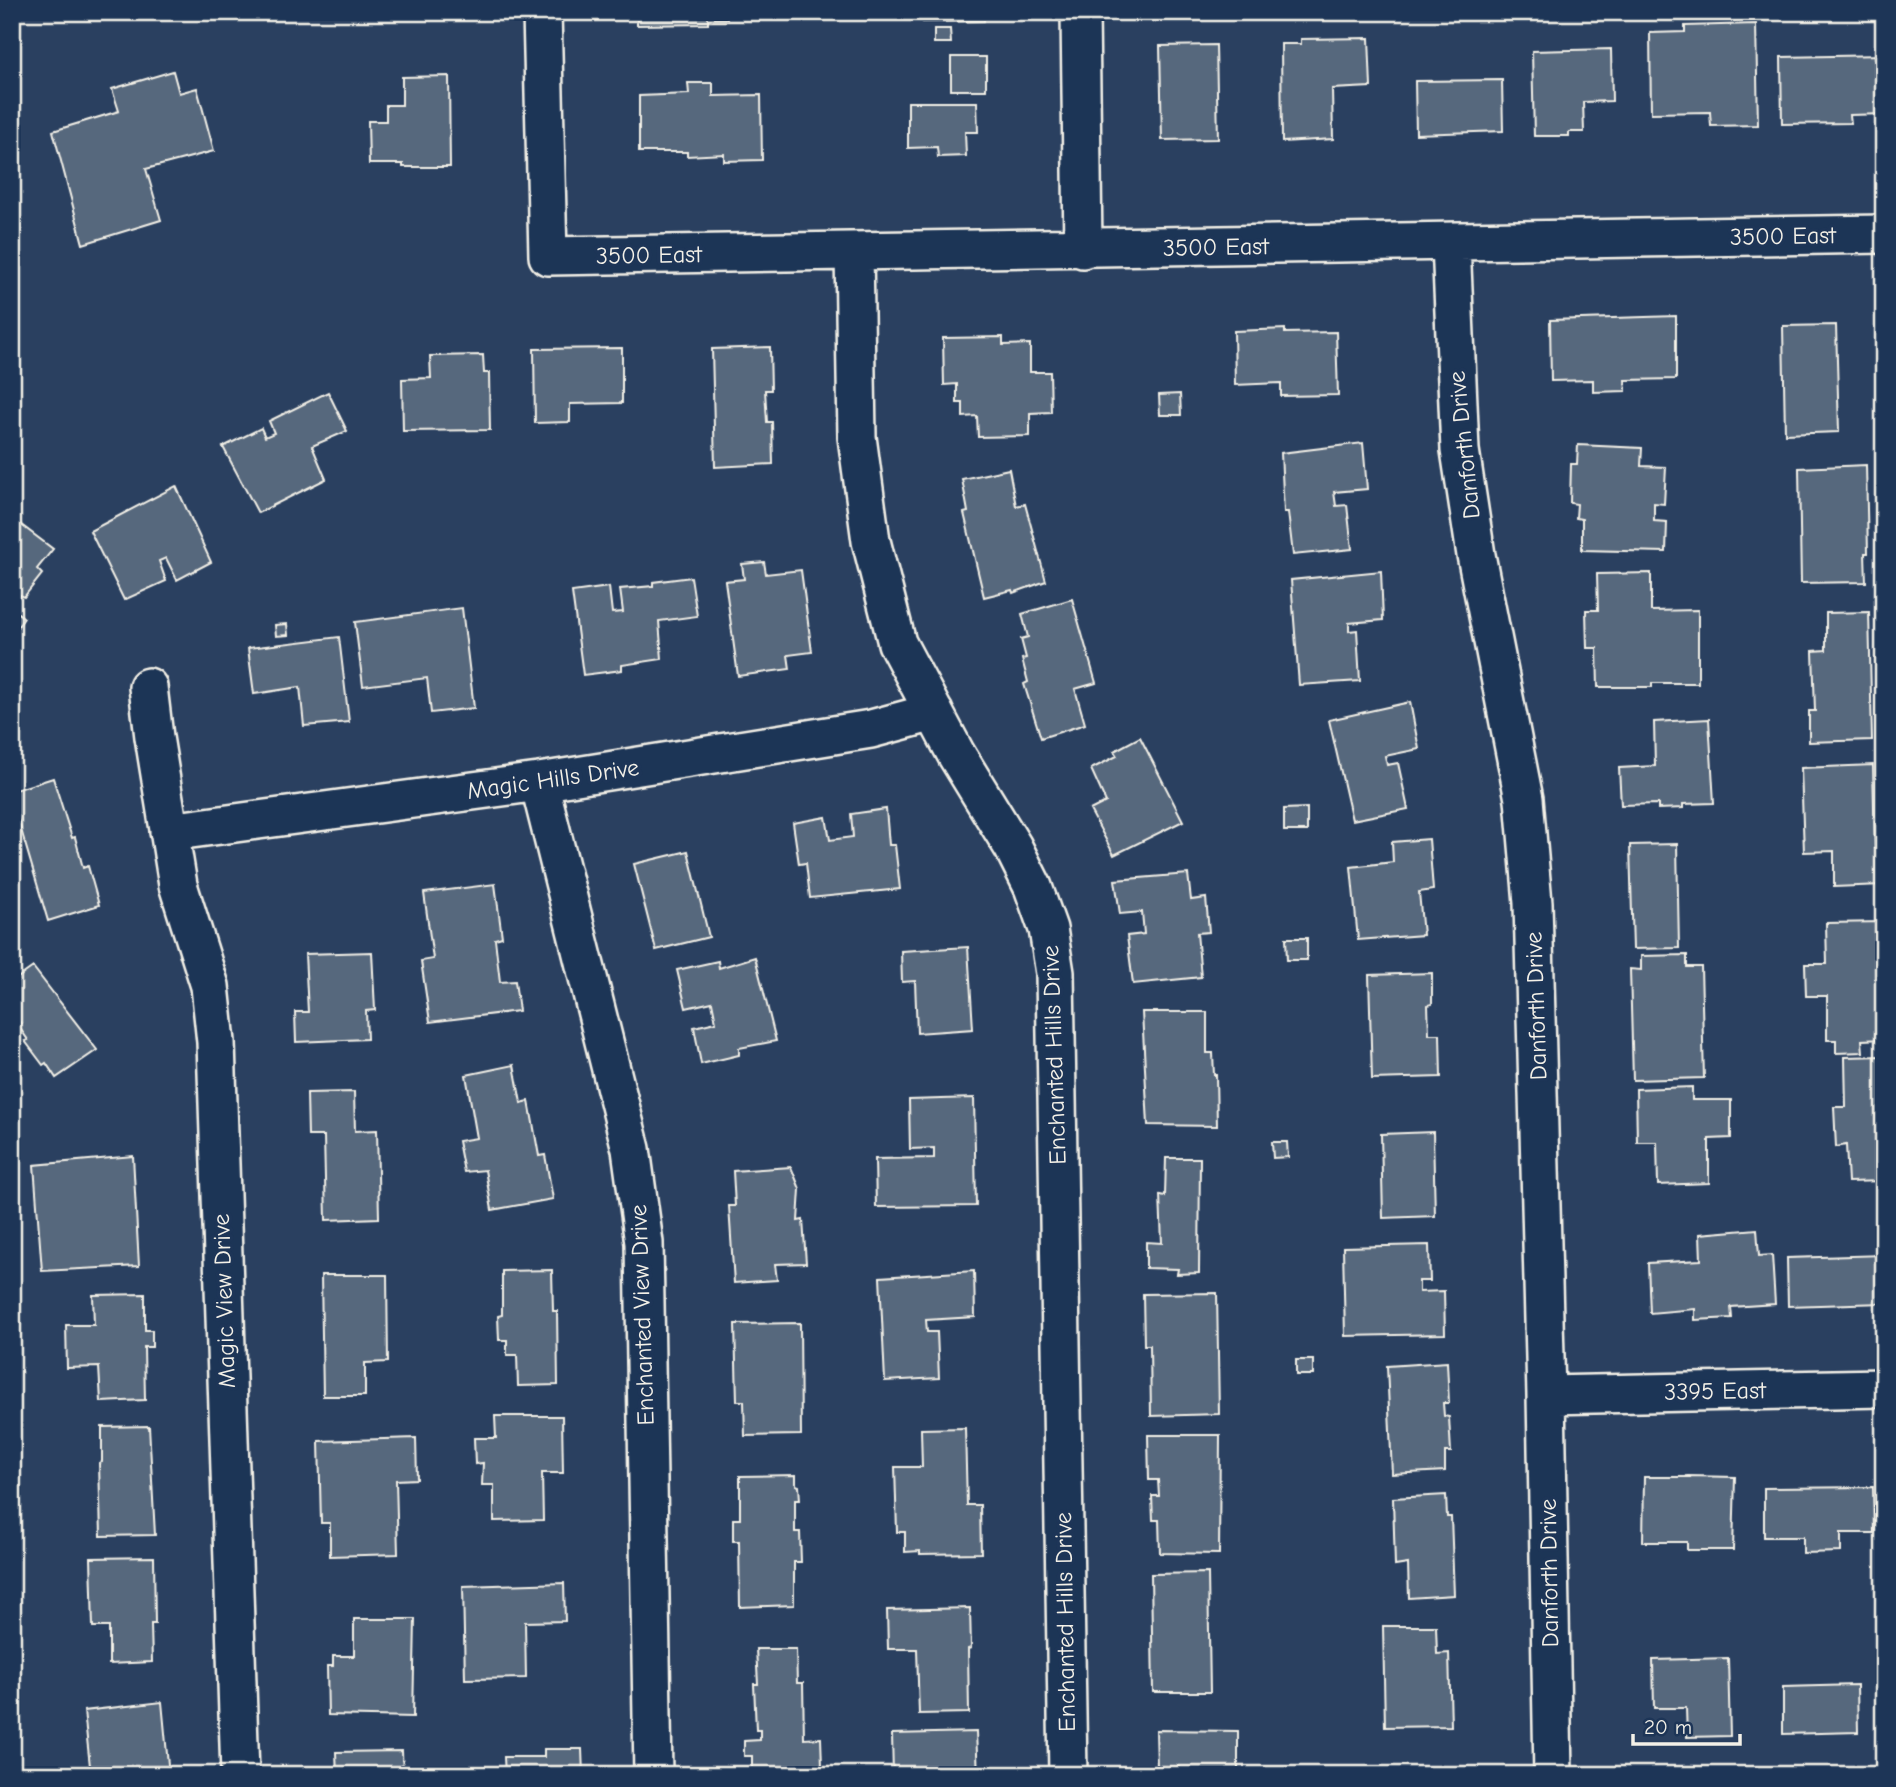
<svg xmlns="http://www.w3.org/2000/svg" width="1896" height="1787" viewBox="0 0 1896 1787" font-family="'Comic Neue',sans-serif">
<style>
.building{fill:#56677d;stroke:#f4f1e8;stroke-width:2}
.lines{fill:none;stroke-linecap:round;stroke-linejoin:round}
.minor-casing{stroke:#f4f1e8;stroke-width:42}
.minor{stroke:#1d3557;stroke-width:37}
.labels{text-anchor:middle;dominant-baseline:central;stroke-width:7;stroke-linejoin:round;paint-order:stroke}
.street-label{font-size:24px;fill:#f4f1e8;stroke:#1d3557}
</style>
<rect width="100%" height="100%" fill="#2a4060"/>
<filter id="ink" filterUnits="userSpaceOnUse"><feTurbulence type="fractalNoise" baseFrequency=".0143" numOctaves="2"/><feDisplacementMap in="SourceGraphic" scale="14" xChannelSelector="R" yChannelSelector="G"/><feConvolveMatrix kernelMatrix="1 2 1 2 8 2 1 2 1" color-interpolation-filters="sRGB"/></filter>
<g filter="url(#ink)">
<path class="building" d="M637 12H727V19H708V24L637 25Z
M923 12H984V21L923 22Z
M1756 24 1758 125 1711 126 1710 112 1651 113 1650 33 1685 32V26Z
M934 29H950L951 43H934Z
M1369 38 1371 87 1332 89 1333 139 1282 142 1281 44H1301V39Z
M1216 45 1218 139 1162 140 1160 46Z
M1611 49 1612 101 1583 102 1584 132H1569V136H1534L1532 51Z
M1884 55V114L1850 115 1851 123 1782 124 1781 57Z
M951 57H986V90H951Z
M173 71 179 93 197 88 214 151 146 169 161 220 83 244 53 131 119 111 112 89Z
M449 76 450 167H403V164H369L368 121H386V105H402V77Z
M1502 80 1503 131 1416 134 1415 81Z
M688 83H713V96L761 95 762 160 724 161V154L687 156V152H639V96L689 94Z
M908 102H977L978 132H965L966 156 938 157 937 147 908 148Z
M1676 316V379L1625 380 1626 391 1593 392V380L1551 381 1550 320Z
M1836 325 1839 432 1785 434 1783 326Z
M1285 329V333L1336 332 1338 395 1281 396V383L1235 385 1234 331Z
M1003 337V345L1030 344V372H1050L1051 412 1030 413V436L978 437 977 416 963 417V403H957V384L944 385 943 338Z
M770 347 771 390H765L767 422H772L773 464 715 467 712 349Z
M622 348V403L570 404V422L535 423 534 349Z
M483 355 484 373H489L490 430 403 431 402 379 431 378 430 356Z
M328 392 347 431 312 446 326 479 258 513 223 447 261 428 265 437 274 433 269 421Z
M1180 394 1181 415H1160L1159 395Z
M1363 443 1367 489 1334 492 1336 506 1347 505 1352 549 1293 555 1288 512H1284L1281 453Z
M1578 445 1642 448 1641 466 1666 467 1664 504 1654 503V521L1667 522 1666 552 1582 550V519L1576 518 1577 504 1570 503 1571 464H1577Z
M1866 465 1868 553H1865L1866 582 1801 583 1799 468Z
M1009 469 1016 506 1025 504 1046 581 1013 593 1012 590 984 597 964 513 968 512 962 479Z
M176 486 211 562 177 580 166 558 159 561 166 581 124 600 90 531Z
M12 518 53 549 37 569 42 574 24 597 20 595 12 605Z
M764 562 766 574 801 570 812 652 788 655 790 669 738 676 725 581 744 579 742 564Z
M1381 571 1383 620 1349 623V631L1357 630 1360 681 1299 685 1291 580Z
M1651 573V611L1698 610V683H1652V687H1598L1597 648H1587L1586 610H1598L1597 574Z
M691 577 697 616 659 621 662 659 622 665V670L583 675 572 592 609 587 612 613 623 612 620 589 653 586V582Z
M1072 599 1096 683 1075 689 1085 724 1041 738 1024 684 1028 682 1022 659 1026 658 1021 639 1028 637 1022 614Z
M12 608 24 618 12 635Z
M462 608 474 708 431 713 427 678 363 686 355 622Z
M1869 612 1872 740 1809 742V711H1815L1813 651 1826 650V613Z
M287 624 288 635 276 636 275 625Z
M339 637 349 722 304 726 300 687 254 694 248 648Z
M1410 702 1419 749 1385 756 1387 765 1398 763 1408 809 1352 820 1329 720Z
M1709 719 1714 803 1683 804V808L1658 809V804L1621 805 1619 768 1655 766 1654 722Z
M1140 737 1183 821 1114 855 1090 810 1106 802 1091 769 1117 756 1114 751Z
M1873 765 1875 848H1881L1882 885 1834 887V851L1804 852 1801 768Z
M53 778 72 838 75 837 83 868 88 866 99 905 48 921 12 799V791Z
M1307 808V831H1284V809Z
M886 809 889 845H895L900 889 810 898 806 863 799 864 793 823 826 817 830 840 853 837 851 814Z
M1429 839 1433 890 1419 892 1423 935 1358 940 1351 867 1393 862 1392 842Z
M1677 844 1679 948 1633 949 1630 845Z
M688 851 709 937 656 950 634 864Z
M1188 874 1191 900 1206 898 1209 932 1197 933 1201 977 1133 984 1127 936 1144 934 1142 912 1120 914 1115 880Z
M495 884 502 937 495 939 500 982 515 981 519 1011 430 1022 421 961 433 959 424 893Z
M1884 922V1039L1862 1040 1863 1052 1836 1053V1040H1827V996H1806L1805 964H1827L1826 923Z
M1286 938H1307V960H1287Z
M968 947 973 1029 917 1033 915 981 902 982 901 951Z
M372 952 375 1010 366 1011 367 1039 296 1042 295 1012H308L305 954Z
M1687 955V967H1701L1704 1078 1633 1080 1630 969 1641 970V956Z
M755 957 776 1041 739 1048V1055L701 1064 694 1027 716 1022 712 1002 686 1008 677 970 718 961 719 968Z
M33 967 97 1050 56 1078 46 1063 43 1065 25 1041 28 1040 19 1027 22 1025 12 1012V982Z
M1432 973V1004L1428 1005 1429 1034H1440L1441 1077 1372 1079 1369 975Z
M1142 1012H1207V1053H1213L1214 1075H1216L1217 1126 1148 1125Z
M1884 1056V1181L1848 1182 1846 1145 1836 1147 1834 1107H1846L1845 1057Z
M514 1065 521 1103 529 1101 539 1156 545 1155 553 1199 492 1210 485 1170 464 1172 458 1141 477 1138 466 1075Z
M1692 1087V1100H1731V1138L1709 1139V1183L1658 1185 1657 1142H1637L1636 1089Z
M354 1092 355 1131 377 1130 379 1218 326 1220 324 1136H308L307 1093Z
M974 1098 976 1206 876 1207 875 1159 934 1158V1148L910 1149 909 1100Z
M1433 1132 1435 1216 1383 1218 1381 1134Z
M1272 1142H1287L1288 1157 1273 1158Z
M133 1156 139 1266 42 1271 34 1165Z
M1166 1158H1200L1199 1273 1177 1274 1178 1269 1146 1268V1242L1162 1243 1160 1195 1165 1196Z
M791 1167 800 1189 798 1221 803 1220 806 1263 775 1264 777 1280 734 1283 729 1206H735L733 1171Z
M1757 1229 1759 1256 1772 1255 1775 1304 1731 1307 1732 1318 1695 1320V1309L1650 1313 1648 1263 1701 1260 1700 1234Z
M1429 1245 1430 1281H1419V1292L1444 1291 1445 1334 1345 1336 1343 1247Z
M1884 1255V1303L1788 1306 1787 1258Z
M552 1270 553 1311H557L558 1385 518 1386 517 1355H507V1340H499L498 1316 502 1315V1271Z
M974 1271 975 1317 926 1320 927 1332H937L939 1378 885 1381 880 1277Z
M321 1275H387L388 1362 365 1363V1396H323Z
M1217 1293 1219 1414 1151 1416 1150 1345H1144L1143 1294Z
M145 1294V1330H152V1347H144L145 1400 101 1402 99 1367 67 1368 66 1325H94L93 1295Z
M800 1323 801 1435 745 1436 744 1401H737L735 1324Z
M1296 1360H1313V1375H1296Z
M1447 1362 1449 1403H1443L1444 1416 1449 1417 1451 1452H1445V1471L1392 1474 1387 1366Z
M495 1416H562L563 1473H542L543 1520 494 1521V1485H482L483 1463 475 1464 474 1438H496Z
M149 1426 155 1535 101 1536 99 1463 102 1462V1427Z
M965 1428 967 1505H980L981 1553 920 1554V1551L905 1552V1532H897L895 1467H922L921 1429Z
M1148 1435H1220L1219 1554 1160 1553 1159 1520H1153L1152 1496H1159L1158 1480H1149Z
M416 1438 417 1479 396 1480 398 1554 330 1556V1523H321L319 1441Z
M796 1475V1485L799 1486 800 1500H795V1532H800L801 1562H794V1605L740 1607 739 1541H733V1519H740V1476Z
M1688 1476 1735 1477 1733 1550H1687V1542H1643L1644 1477H1689Z
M1873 1487 1874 1533H1841V1552L1803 1553V1537H1764V1488Z
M1446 1495 1447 1517H1451L1454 1595 1409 1598 1408 1564 1395 1566 1393 1498Z
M154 1557 155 1624H151L152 1662 109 1664V1627H93L91 1558Z
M1208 1573 1210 1692H1153L1151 1574Z
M564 1583 565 1621 525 1622 526 1678 465 1679 463 1586Z
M970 1608 971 1648 968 1649 969 1713 919 1714 917 1649H888L887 1610Z
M354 1619H415L413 1717 328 1715 327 1666H333V1656H354Z
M1383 1626H1436L1437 1654 1449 1653 1451 1726 1385 1727Z
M756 1649H796L797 1683H803L804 1739 821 1738 822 1766 752 1769V1756H744V1741L760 1740V1730H756L754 1684H758Z
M1728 1658 1730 1736 1687 1737 1686 1708H1654L1653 1660Z
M1857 1685 1858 1732 1783 1734V1687Z
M162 1702 169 1775H91L84 1711Z
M1156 1730 1238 1731V1775H1180V1767H1157Z
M976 1732 978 1775H893L892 1734Z
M544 1749H582L583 1775H505L504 1757H544Z
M402 1751 403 1775H337L336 1752Z"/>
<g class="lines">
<defs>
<path id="minor" d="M542 12 548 256 1884 234
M1080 12 1083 249
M1451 243 1460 450 1476 555 1524 799 1533 903 1546 1395 1553 1775
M854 251 857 437 871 541 897 643 956 754 1013 847 1033 887 1048 929 1055 973 1068 1775
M148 687 154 737 178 885 210 986 216 1042 240 1775
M539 782 631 1149 644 1243 653 1775
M169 832 539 782 871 729 934 712
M1546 1395 1884 1388"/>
</defs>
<use href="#minor" class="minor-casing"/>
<use href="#minor" class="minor"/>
</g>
</g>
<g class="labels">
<g class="street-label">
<text transform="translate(1783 236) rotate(-1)">3500 East</text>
<text transform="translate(1216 247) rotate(-1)">3500 East</text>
<text transform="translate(649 255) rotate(-1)">3500 East</text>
<text transform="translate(1464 445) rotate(-96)">Danforth Drive</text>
<text transform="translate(553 779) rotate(-8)">Magic Hills Drive</text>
<text transform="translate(1536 1006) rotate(-92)">Danforth Drive</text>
<text transform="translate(1054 1055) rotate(-92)">Enchanted Hills Drive</text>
<text transform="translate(224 1301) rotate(-92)">Magic View Drive</text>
<text transform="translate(642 1315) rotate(-92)">Enchanted View Drive</text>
<text transform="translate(1715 1391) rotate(-1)">3395 East</text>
<text transform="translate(1549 1573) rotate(-91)">Danforth Drive</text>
<text transform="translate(1065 1622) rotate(-91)">Enchanted Hills Drive</text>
</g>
</g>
<rect width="1896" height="1787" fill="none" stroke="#1d3557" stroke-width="42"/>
<rect x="21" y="21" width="1854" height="1745" fill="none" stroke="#f4f1e8" stroke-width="2.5" filter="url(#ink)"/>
<path d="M1633 1734v10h107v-10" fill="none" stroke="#f4f1e8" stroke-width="3.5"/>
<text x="1644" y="1734" font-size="21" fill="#f4f1e8" stroke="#1d3557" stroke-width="5" paint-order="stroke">20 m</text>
</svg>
